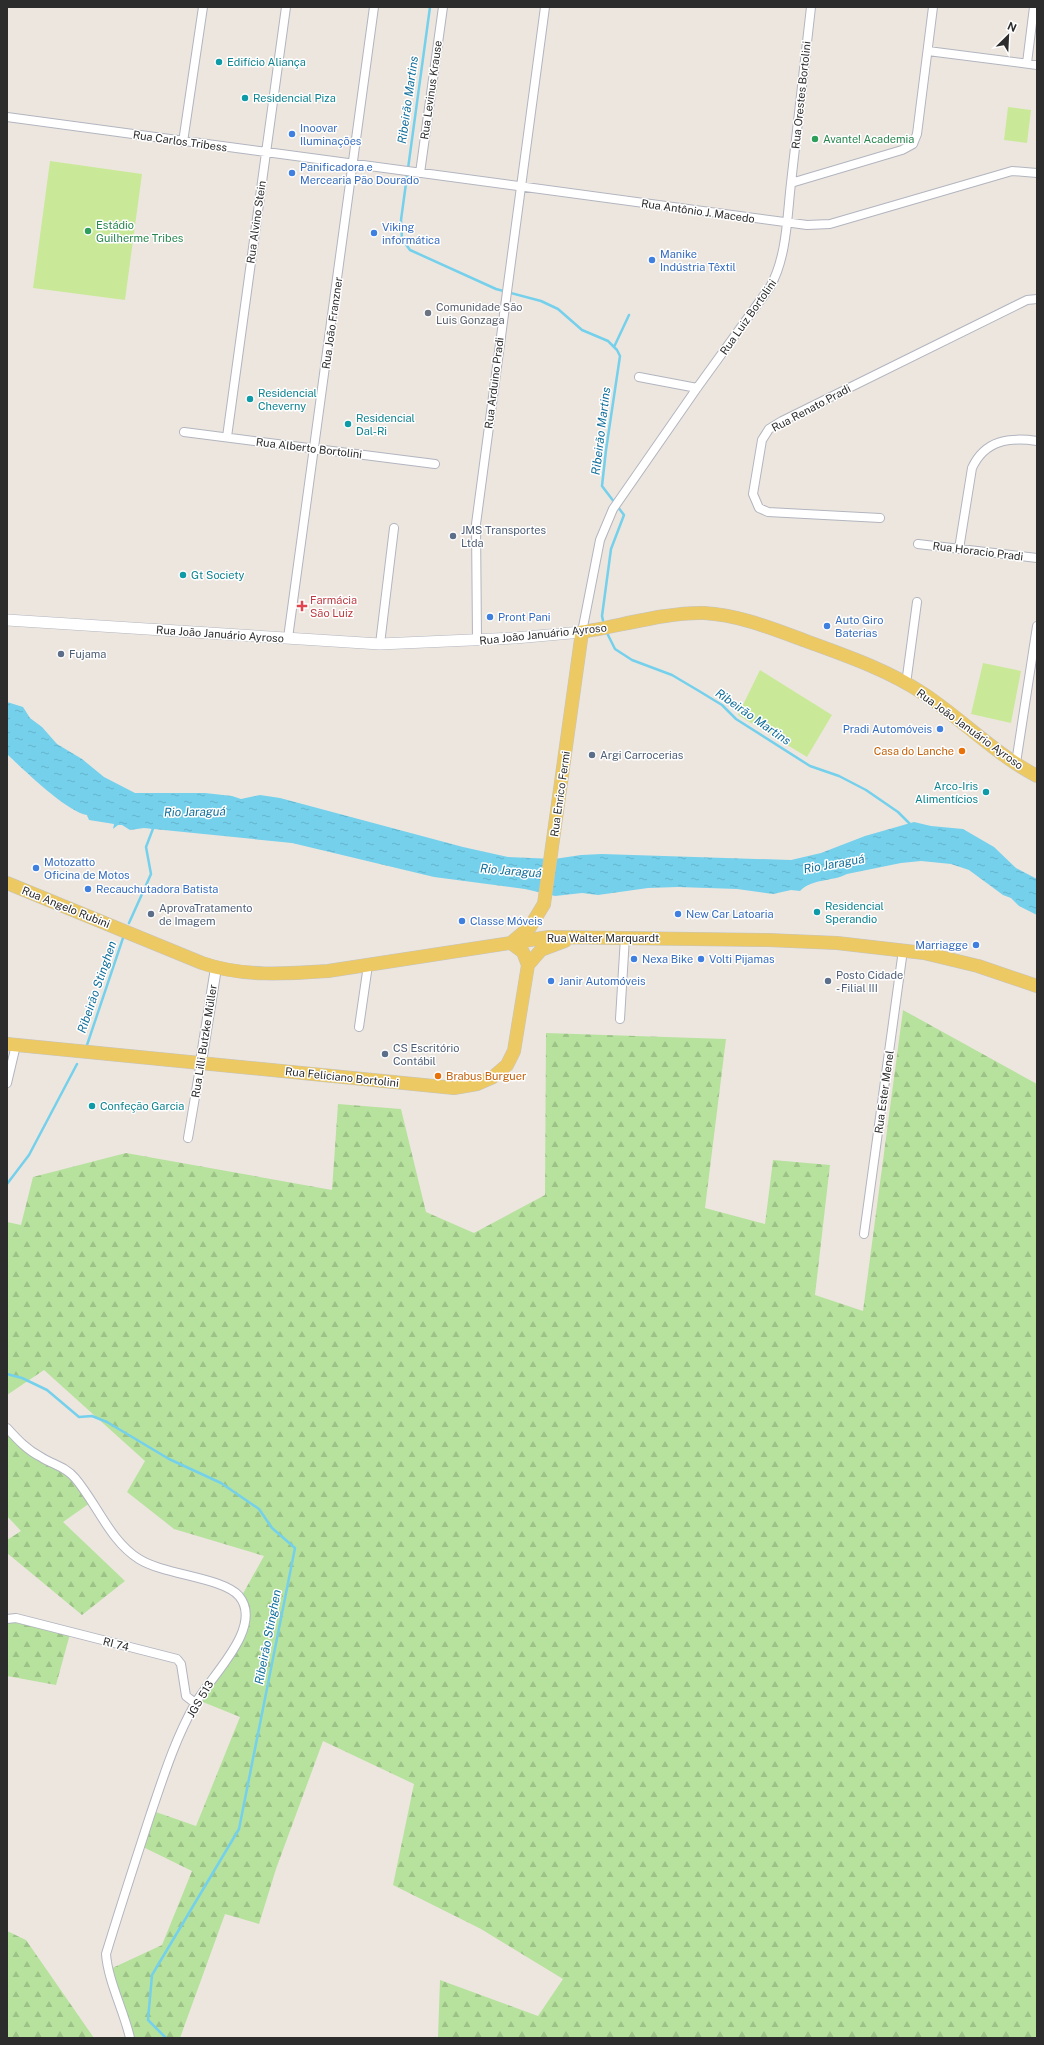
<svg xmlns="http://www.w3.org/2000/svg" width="1044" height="2045" viewBox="0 0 1044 2045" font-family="'Public Sans',sans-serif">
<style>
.forest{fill:url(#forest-firs)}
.pitch{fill:#c9e999}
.water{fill:url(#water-ripples)}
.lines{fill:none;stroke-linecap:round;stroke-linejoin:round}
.stream{stroke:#75d0ec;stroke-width:2.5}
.minor-casing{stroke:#b2b5bf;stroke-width:10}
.tertiary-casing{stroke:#b2b5bf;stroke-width:12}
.secondary-casing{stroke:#b2b5bf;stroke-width:12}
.primary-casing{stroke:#c4c4c4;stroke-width:14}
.minor{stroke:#fff;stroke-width:8}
.tertiary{stroke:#fff;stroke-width:10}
.secondary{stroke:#fff;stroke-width:11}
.primary{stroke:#edc963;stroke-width:13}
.culture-dot{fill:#0f9aa8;stroke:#fff;stroke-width:1.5}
.shop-dot{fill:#3f7fe0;stroke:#fff;stroke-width:1.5}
.leisure-dot{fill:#2e9e5b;stroke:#fff;stroke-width:1.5}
.worship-dot{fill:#6b7280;stroke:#fff;stroke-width:1.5}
.service-dot{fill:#5c6f8a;stroke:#fff;stroke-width:1.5}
.health-dot{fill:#e0444e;stroke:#fff;stroke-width:1.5}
.food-dot{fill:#e8710a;stroke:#fff;stroke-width:1.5}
.labels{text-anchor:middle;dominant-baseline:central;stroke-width:3;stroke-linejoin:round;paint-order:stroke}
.culture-label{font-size:11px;fill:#0d838f;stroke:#fff;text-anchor:start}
.street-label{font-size:11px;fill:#2c2c2c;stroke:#fff}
.shop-label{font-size:11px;fill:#366cbe;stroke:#fff;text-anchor:start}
.leisure-label{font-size:11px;fill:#27864d;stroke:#fff;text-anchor:start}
.worship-label{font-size:11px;fill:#5b616d;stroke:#fff;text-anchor:start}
.service-label{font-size:11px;fill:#4e5e75;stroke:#fff;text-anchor:start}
.health-label{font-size:11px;fill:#be3a42;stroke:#fff;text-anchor:start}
.food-label{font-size:11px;fill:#c56008;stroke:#fff;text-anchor:end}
.water-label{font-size:12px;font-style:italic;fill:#116f9b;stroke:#fff}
</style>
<defs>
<pattern id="forest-firs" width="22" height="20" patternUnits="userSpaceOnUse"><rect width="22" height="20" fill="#b6e29d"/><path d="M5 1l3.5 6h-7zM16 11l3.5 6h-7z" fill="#9dc287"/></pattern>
<pattern id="water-ripples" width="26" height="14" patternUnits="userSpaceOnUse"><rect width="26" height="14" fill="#75d0ec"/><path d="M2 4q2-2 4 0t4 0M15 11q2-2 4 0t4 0" fill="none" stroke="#65b3cb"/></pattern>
</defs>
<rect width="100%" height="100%" fill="#ede6df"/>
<path class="forest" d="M903 1010 1037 1084V2038H438L440 1980 538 2016 563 1979 481 1929 393 1885 414 1784 323 1741 276 1869 259 1924 225 1914 180 2038H132L108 1970 162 1945 192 1871 141 1846 153 1811 196 1826 240 1717 193 1698C210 1677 231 1655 241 1629 244 1619 242 1608 240 1599L264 1556 174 1529 127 1492 145 1461 44 1370 7 1395V1222L21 1225 33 1177 126 1153 332 1190 338 1104 401 1109 426 1212 474 1233 545 1195 546 1033 726 1039 705 1208 765 1224 773 1160 830 1165 815 1295 863 1311Z
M7 1433 29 1455 66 1472 90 1503 63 1522 125 1581 82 1615 7 1553V1540L21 1531 7 1516Z
M15 1621 70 1634 56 1685 7 1676V1622Z
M7 1931 26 1940 94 2038H7Z"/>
<path class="pitch" d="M1008 107 1031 110 1027 143 1004 140Z
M50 161 142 174 125 300 33 288Z
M983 663 1021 671 1011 723 971 714Z
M760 670 832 715 807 757 738 715Z"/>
<path class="water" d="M7 702 23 707 30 718 42 727 57 744 82 759 104 777 135 793H205L232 796 241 799 260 795 280 798 463 847 508 857 554 859 581 855 602 854 791 860 821 853 865 836 914 822 931 826 963 829 994 847 1016 868 1037 879V915L1019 906 1011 898 1003 895 969 870 951 864 921 861 901 863 847 874C832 882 813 878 800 891L791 890 773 894 737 889 678 887 648 888 598 895 582 893 555 896 525 889 434 877 292 843 144 828 130 830 122 825H118L113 829 114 824 89 820 87 815C67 812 24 770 9 756L7 754Z"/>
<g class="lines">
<path class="stream" d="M430 7 401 220 402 239 410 250 496 289 541 301 558 309 582 330 608 341 617 350 620 356 606 450 602 486 624 515 611 549 602 616 604 625
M614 347 629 315
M606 631 615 649 632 660 672 675 699 691 722 705 736 719 810 766 839 776 866 790 898 812 911 825
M129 923 151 874 146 847 154 826
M87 1045 124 935
M7 1184 29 1155 77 1064
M7 1374 22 1378 47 1390 79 1417 92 1416 107 1422 169 1459 221 1483 259 1509 272 1528 295 1548 239 1829 152 1975 148 2020 166 2038"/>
<defs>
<path id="minor" d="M928 51 1037 65
M1027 63 1034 7
M7 117 807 225 830 224 1012 171 1037 173
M183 142 203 7
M420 173 443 7
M791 183 811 7
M639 377 697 388
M184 432 435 464
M227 437 286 7
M880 518 768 512 759 508 753 494 762 440 769 429 782 421 1027 300 1037 299
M918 544 1037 558
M959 549 972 468C985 440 1009 437 1037 441
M582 632 600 540 613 509 697 388 770 287C787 257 787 217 791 183L902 150 913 144 917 134 933 7
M288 638 374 7
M477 640 476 524 545 7
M380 644 394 528
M906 684 917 602
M1016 763 1037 626
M620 1019 625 937
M359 1027 368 965
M7 1083 16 1045
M188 1138 201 1062
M864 1234 903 950
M7 1428C17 1439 27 1450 41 1457 53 1465 65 1466 75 1478 97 1504 110 1541 139 1559 164 1575 222 1577 239 1596 265 1627 209 1678 195 1704 175 1739 163 1778 150 1816 135 1862 120 1908 106 1954 108 1981 124 2011 130 2038
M7 1619 16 1618 177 1659 181 1664 186 1696 195 1703"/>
<path id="tertiary" d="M201 1062 216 968"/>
<path id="secondary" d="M7 620 380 644 515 638 582 632"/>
<path id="primary" d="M7 883 202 963C242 977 286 974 328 971L549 937 768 940 837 943 924 953 978 966 1037 986
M512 942 530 927 544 904 582 632C620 626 667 612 704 613 740 615 773 629 806 641 847 656 888 670 924 694 963 720 995 754 1037 776
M511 943 523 952 528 965
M7 1044 454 1088 477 1084 493 1077 507 1065 514 1051 528 965 541 950 565 941"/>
</defs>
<use href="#minor" class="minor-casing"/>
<use href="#tertiary" class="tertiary-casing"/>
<use href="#secondary" class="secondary-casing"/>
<use href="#primary" class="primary-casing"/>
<use href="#minor" class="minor"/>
<use href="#tertiary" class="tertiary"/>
<use href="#secondary" class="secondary"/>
<use href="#primary" class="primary"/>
</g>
<g class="culture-dot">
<circle cx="219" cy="62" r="4"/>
<circle cx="245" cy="98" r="4"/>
<circle cx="250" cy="399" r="4"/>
<circle cx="348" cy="424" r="4"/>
<circle cx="183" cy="575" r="4"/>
<circle cx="986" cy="792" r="4"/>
<circle cx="817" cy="912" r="4"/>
<circle cx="92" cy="1106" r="4"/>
</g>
<g class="shop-dot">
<circle cx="292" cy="134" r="4"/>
<circle cx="292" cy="173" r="4"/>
<circle cx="374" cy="233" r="4"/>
<circle cx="652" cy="260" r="4"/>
<circle cx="490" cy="617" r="4"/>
<circle cx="827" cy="626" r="4"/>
<circle cx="940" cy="729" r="4"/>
<circle cx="36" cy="868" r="4"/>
<circle cx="88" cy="889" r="4"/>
<circle cx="678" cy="914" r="4"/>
<circle cx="462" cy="921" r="4"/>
<circle cx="976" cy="945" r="4"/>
<circle cx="634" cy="959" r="4"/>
<circle cx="701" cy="959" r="4"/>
<circle cx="551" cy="981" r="4"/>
</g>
<g class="leisure-dot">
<circle cx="815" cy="139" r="4"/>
<circle cx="88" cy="231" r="4"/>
</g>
<circle class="worship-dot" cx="428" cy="313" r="4"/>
<g class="service-dot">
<circle cx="453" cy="536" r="4"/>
<circle cx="61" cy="654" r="4"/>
<circle cx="592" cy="755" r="4"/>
<circle cx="151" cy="914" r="4"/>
<circle cx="828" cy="981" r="4"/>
<circle cx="385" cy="1054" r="4"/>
</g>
<path class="health-dot" d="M300 600h4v4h4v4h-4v4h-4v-4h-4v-4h4z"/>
<g class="food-dot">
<circle cx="962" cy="751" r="4"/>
<circle cx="438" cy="1076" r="4"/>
</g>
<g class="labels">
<g class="culture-label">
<text x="227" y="62">Edifício Aliança</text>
<text x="253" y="98">Residencial Piza</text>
<text x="258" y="393">Residencial<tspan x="258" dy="13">Cheverny</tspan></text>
<text x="356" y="418">Residencial<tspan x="356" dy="13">Dal-Ri</tspan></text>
<text x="191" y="575">Gt Society</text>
<text x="978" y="786" text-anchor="end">Arco-Iris<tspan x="978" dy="13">Alimentícios</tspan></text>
<text x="825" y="906">Residencial<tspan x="825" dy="13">Sperandio</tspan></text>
<text x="100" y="1106">Confeção Garcia</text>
</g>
<g class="street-label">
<text transform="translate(431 90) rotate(-82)">Rua Levinus Krause</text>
<text transform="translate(801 95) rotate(-84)">Rua Orestes Bortolini</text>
<text transform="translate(180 141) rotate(8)">Rua Carlos Tribess</text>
<text transform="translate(698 211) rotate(8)">Rua Antônio J. Macedo</text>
<text transform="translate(256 222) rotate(-82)">Rua Alvino Stein</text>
<text transform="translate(748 317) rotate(-55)">Rua Luiz Bortolini</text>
<text transform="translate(332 323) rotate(-82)">Rua João Franzner</text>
<text transform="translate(494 383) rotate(-83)">Rua Arduino Pradi</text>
<text transform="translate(811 408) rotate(-28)">Rua Renato Pradi</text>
<text transform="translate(309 448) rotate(7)">Rua Alberto Bortolini</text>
<text transform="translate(978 551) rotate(7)">Rua Horacio Pradi</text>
<text transform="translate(220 634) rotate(4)">Rua João Januário Ayroso</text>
<text transform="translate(543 634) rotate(-6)">Rua João Januário Ayroso</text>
<text transform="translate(970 729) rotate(36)">Rua João Januário Ayroso</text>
<text transform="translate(560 794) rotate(-82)">Rua Enrico Fermi</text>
<text transform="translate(66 907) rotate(22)">Rua Angelo Rubini</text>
<text x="603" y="938">Rua Walter Marquardt</text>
<text transform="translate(204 1041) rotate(-81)">Rua Lilli Butzke Müller</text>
<text transform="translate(342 1077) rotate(6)">Rua Feliciano Bortolini</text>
<text transform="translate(884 1092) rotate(-82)">Rua Ester Menel</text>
<text transform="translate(116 1644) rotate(14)">RI 74</text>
<text transform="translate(200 1699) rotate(-59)">JGS 513</text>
</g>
<g class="shop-label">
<text x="300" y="128">Inoovar<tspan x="300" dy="13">Iluminações</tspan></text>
<text x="300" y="167">Panificadora e<tspan x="300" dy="13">Mercearia Pão Dourado</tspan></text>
<text x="382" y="227">Viking<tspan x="382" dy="13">informática</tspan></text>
<text x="660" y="254">Manike<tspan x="660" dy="13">Indústria Têxtil</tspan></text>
<text x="498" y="617">Pront Pani</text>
<text x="835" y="620">Auto Giro<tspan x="835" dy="13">Baterias</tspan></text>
<text x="932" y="729" text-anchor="end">Pradi Automóveis</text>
<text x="44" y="862">Motozatto<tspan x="44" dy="13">Oficina de Motos</tspan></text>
<text x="96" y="889">Recauchutadora Batista</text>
<text x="686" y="914">New Car Latoaria</text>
<text x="470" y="921">Classe Móveis</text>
<text x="968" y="945" text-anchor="end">Marriagge</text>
<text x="642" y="959">Nexa Bike</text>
<text x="709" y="959">Volti Pijamas</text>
<text x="559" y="981">Janir Automóveis</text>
</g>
<g class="leisure-label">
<text x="823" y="139">Avante! Academia</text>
<text x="96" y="225">Estádio<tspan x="96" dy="13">Guilherme Tribes</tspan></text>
</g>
<g class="worship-label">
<text x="436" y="307">Comunidade São<tspan x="436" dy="13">Luis Gonzaga</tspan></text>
</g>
<g class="service-label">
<text x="461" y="530">JMS Transportes<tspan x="461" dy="13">Ltda</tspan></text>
<text x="69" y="654">Fujama</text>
<text x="600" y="755">Argi Carrocerias</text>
<text x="159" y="908">AprovaTratamento<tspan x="159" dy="13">de Imagem</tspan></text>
<text x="836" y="975">Posto Cidade<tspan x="836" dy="13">- Filial III</tspan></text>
<text x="393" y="1048">CS Escritório<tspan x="393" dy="13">Contábil</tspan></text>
</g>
<g class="health-label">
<text x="310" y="600">Farmácia<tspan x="310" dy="13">São Luiz</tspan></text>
</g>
<g class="food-label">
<text x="954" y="751">Casa do Lanche</text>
<text x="446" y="1076" text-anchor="start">Brabus Burguer</text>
</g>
<g class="water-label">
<text transform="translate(408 100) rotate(-82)">Ribeirão Martins</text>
<text transform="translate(601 431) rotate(-83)">Ribeirão Martins</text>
<text transform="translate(753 717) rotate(35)">Ribeirão Martins</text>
<text transform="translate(195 812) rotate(-1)">Rio Jaraguá</text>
<text transform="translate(834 864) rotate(-10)">Rio Jaraguá</text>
<text transform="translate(511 871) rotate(5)">Rio Jaraguá</text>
<text transform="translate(97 987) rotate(-71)">Ribeirão Stinghen</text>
<text transform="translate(268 1637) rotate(-79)">Ribeirão Stinghen</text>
</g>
</g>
<rect width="1044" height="2045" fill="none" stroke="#2c2c2c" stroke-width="16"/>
<g transform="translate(1008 36) rotate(24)" stroke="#ffffff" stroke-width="3" paint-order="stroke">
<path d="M0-3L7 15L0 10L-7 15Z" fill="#2c2c2c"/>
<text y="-6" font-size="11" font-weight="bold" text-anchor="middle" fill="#2c2c2c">N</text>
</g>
</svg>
